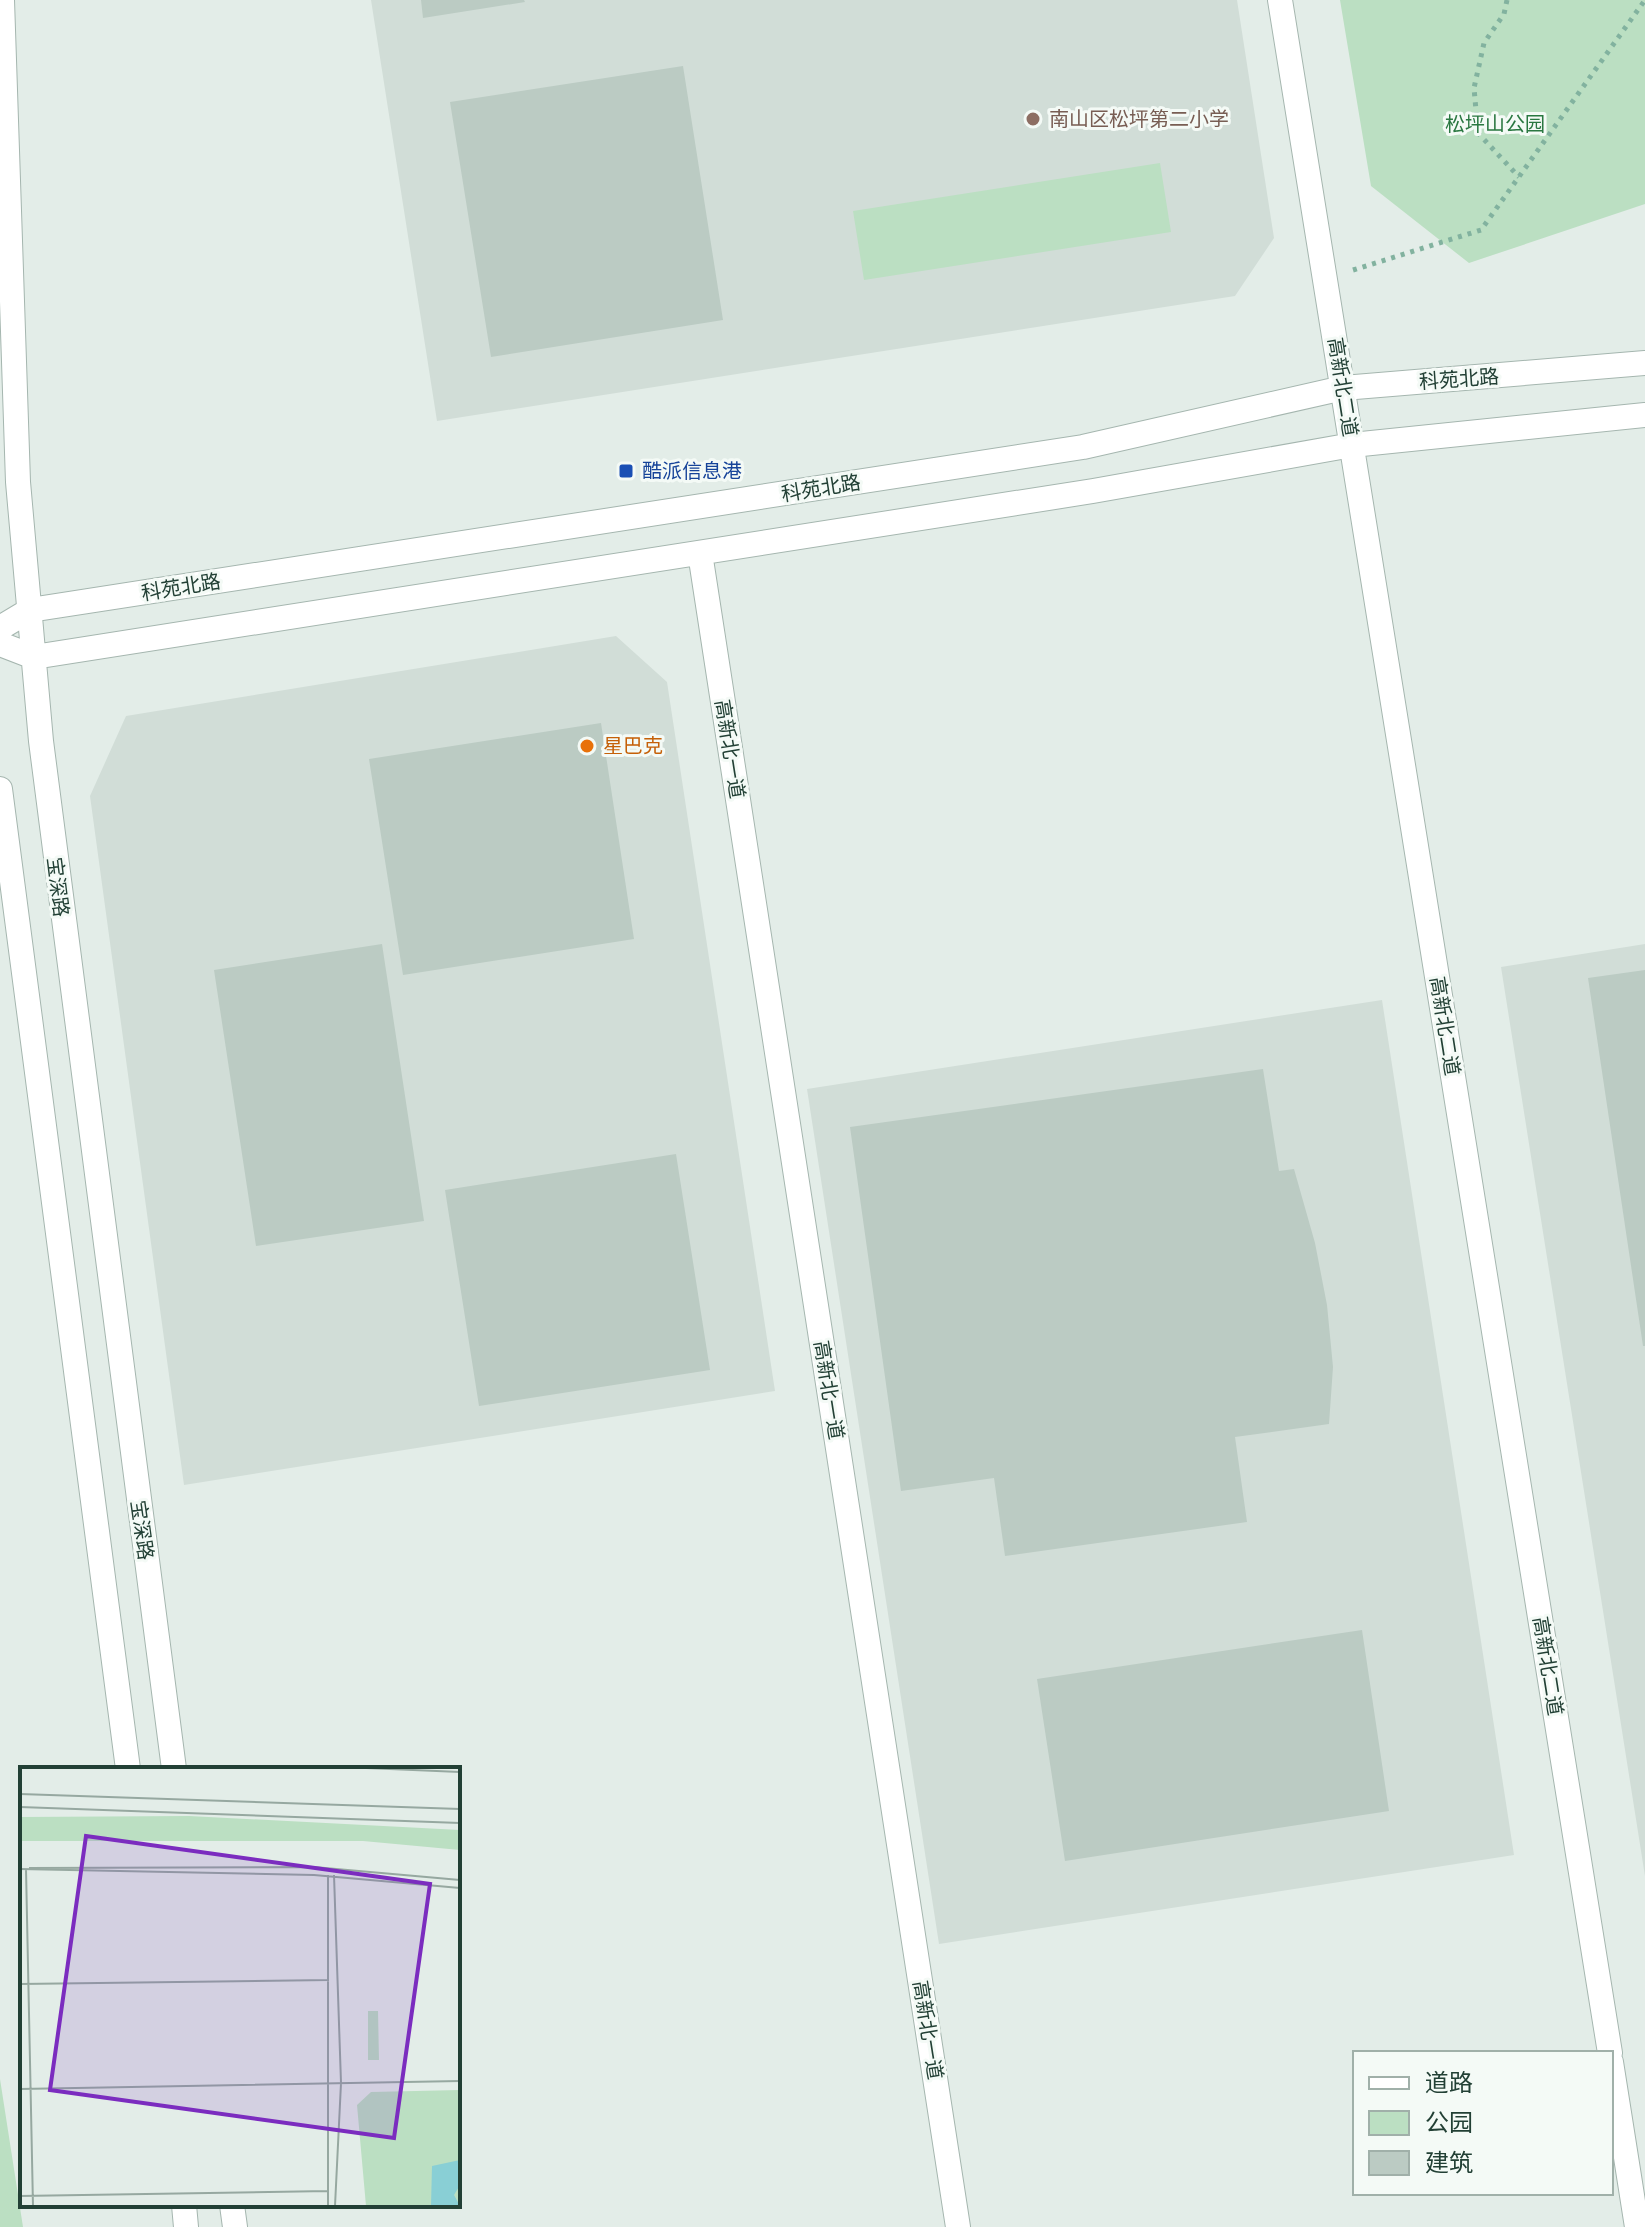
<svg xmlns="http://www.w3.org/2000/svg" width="1645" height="2227" viewBox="0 0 1645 2227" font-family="'Fira Sans Condensed','Noto Sans SC',sans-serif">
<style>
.built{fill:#d1ddd7}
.green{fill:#bbdfc2}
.building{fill:#bbcbc3}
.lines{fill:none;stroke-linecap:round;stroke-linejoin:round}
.minor-casing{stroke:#a5b6af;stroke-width:26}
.path{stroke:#82b29f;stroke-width:5;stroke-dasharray:4 6;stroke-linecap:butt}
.minor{stroke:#fff;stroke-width:24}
.education-dot{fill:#8d6e63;stroke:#f4faf6;stroke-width:3}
.transit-dot{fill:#1a4fb4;stroke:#f4faf6;stroke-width:3}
.food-dot{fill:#e8710a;stroke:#f4faf6;stroke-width:3}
.labels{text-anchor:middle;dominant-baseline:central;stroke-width:6;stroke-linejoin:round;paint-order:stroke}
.education-label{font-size:20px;fill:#785e54;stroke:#f4faf6;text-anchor:start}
.park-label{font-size:20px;fill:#2a7841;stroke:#f4faf6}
.street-label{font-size:20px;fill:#224035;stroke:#f4faf6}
.transit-label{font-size:20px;fill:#164399;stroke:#f4faf6;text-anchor:start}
.food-label{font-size:20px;fill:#c56008;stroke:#f4faf6;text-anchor:start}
.inset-road{fill:none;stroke:#96a8a0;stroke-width:2}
.view{fill:#7b2cbf;fill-opacity:0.15;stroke:#7b2cbf;stroke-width:4}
.inset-edge{fill:none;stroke:#224035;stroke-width:4}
</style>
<rect width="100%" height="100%" fill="#e3ede8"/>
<path class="built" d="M371 0H1237L1274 238 1235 296 437 421Z
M616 636 667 682 775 1391 184 1485 90 796 126 716Z
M1645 944V1876L1501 967Z
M1382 1000 1514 1855 939 1944 807 1089Z"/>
<path class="green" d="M1340 0H1645V204L1469 263 1371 186Z
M1160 163 1171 232 864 280 853 211Z
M0 2079 23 2227H0Z"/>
<path class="building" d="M421 0H524L525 2 423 18Z
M683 66 723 320 491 357 450 102Z
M601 723 634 939 403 975 369 759Z
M382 944 424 1221 256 1246 214 970Z
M1645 970V1346H1643L1588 978Z
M1263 1069 1279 1171 1294 1169 1315 1243 1327 1305 1333 1367 1329 1424 1235 1437 1247 1522 1005 1556 994 1478 901 1491 850 1127Z
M676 1154 710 1370 479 1406 445 1190Z
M1362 1630 1389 1811 1065 1861 1037 1679Z"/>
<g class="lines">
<defs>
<path id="minor" d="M2 0 18 482 41 741 174 1769
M1280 0 1610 2053
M700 553 958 2227
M0 628 30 610 1083 447 1343 388 1645 363
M0 644 34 657 1093 491 1352 445 1645 415
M0 789 128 1769
M1611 2062 1637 2227
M184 2205 186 2227
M232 2205 235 2227"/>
</defs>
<use href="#minor" class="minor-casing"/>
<path class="path" d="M1507 0 1504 14 1484 43 1474 88 1478 133 1519 177
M1353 270 1481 230 1645 0"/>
<use href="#minor" class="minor"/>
</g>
<circle class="education-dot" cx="1033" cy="119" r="8"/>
<rect class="transit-dot" x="618" y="463" width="16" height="16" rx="4"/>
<circle class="food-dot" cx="587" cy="746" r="8"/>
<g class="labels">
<g class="education-label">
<text x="1049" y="119">南山区松坪第二小学</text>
</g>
<g class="park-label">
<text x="1495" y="124">松坪山公园</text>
</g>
<g class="street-label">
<text transform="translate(1459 379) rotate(-4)">科苑北路</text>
<text transform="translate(1343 387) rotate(81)">高新北二道</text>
<text transform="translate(821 488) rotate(-9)">科苑北路</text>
<text transform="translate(181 587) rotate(-9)">科苑北路</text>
<text transform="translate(730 749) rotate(81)">高新北一道</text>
<text transform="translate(58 887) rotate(83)">宝深路</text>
<text transform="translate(1445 1026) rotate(81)">高新北二道</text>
<text transform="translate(829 1390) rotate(81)">高新北一道</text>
<text transform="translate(142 1530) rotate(82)">宝深路</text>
<text transform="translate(1548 1666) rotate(81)">高新北二道</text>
<text transform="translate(928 2030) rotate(81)">高新北一道</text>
</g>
<g class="transit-label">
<text x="642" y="471">酷派信息港</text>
</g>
<g class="food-label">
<text x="603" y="746">星巴克</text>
</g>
</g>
<g transform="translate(20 1767)">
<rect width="440" height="440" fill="#e3ede8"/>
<path d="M169 49 440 63V83L343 74H0V50ZM348 244H358L359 293H348ZM440 323V439H346L337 338 351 325Z" fill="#bbdfc2"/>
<path d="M440 393V418L434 428 440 439H411L412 399Z" fill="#89cfd5"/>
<path class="inset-road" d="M0 1H127M346 1 440 5M0 27 440 42M0 40 440 56M9 101 294 100 440 113M0 102 294 108 440 121M6 102 13 439M314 108 321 316 315 439M0 217 309 213M0 322 440 314M0 429 308 424M308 439V108"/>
<path class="view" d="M66 69 410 117 374 371 30 323Z"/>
<rect width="440" height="440" class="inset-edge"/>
</g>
<rect x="1353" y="2051" width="260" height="144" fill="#f4faf6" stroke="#a0b0a9" stroke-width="2"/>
<rect x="1369" y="2077" width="40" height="12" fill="#ffffff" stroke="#a0b0a9" stroke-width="2"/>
<text x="1425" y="2091" font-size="24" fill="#224035">道路</text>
<rect x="1369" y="2111" width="40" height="24" fill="#bbdfc2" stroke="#a0b0a9" stroke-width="2"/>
<text x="1425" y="2131" font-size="24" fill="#224035">公园</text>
<rect x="1369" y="2151" width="40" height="24" fill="#bbcbc3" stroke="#a0b0a9" stroke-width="2"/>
<text x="1425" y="2171" font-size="24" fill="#224035">建筑</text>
</svg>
